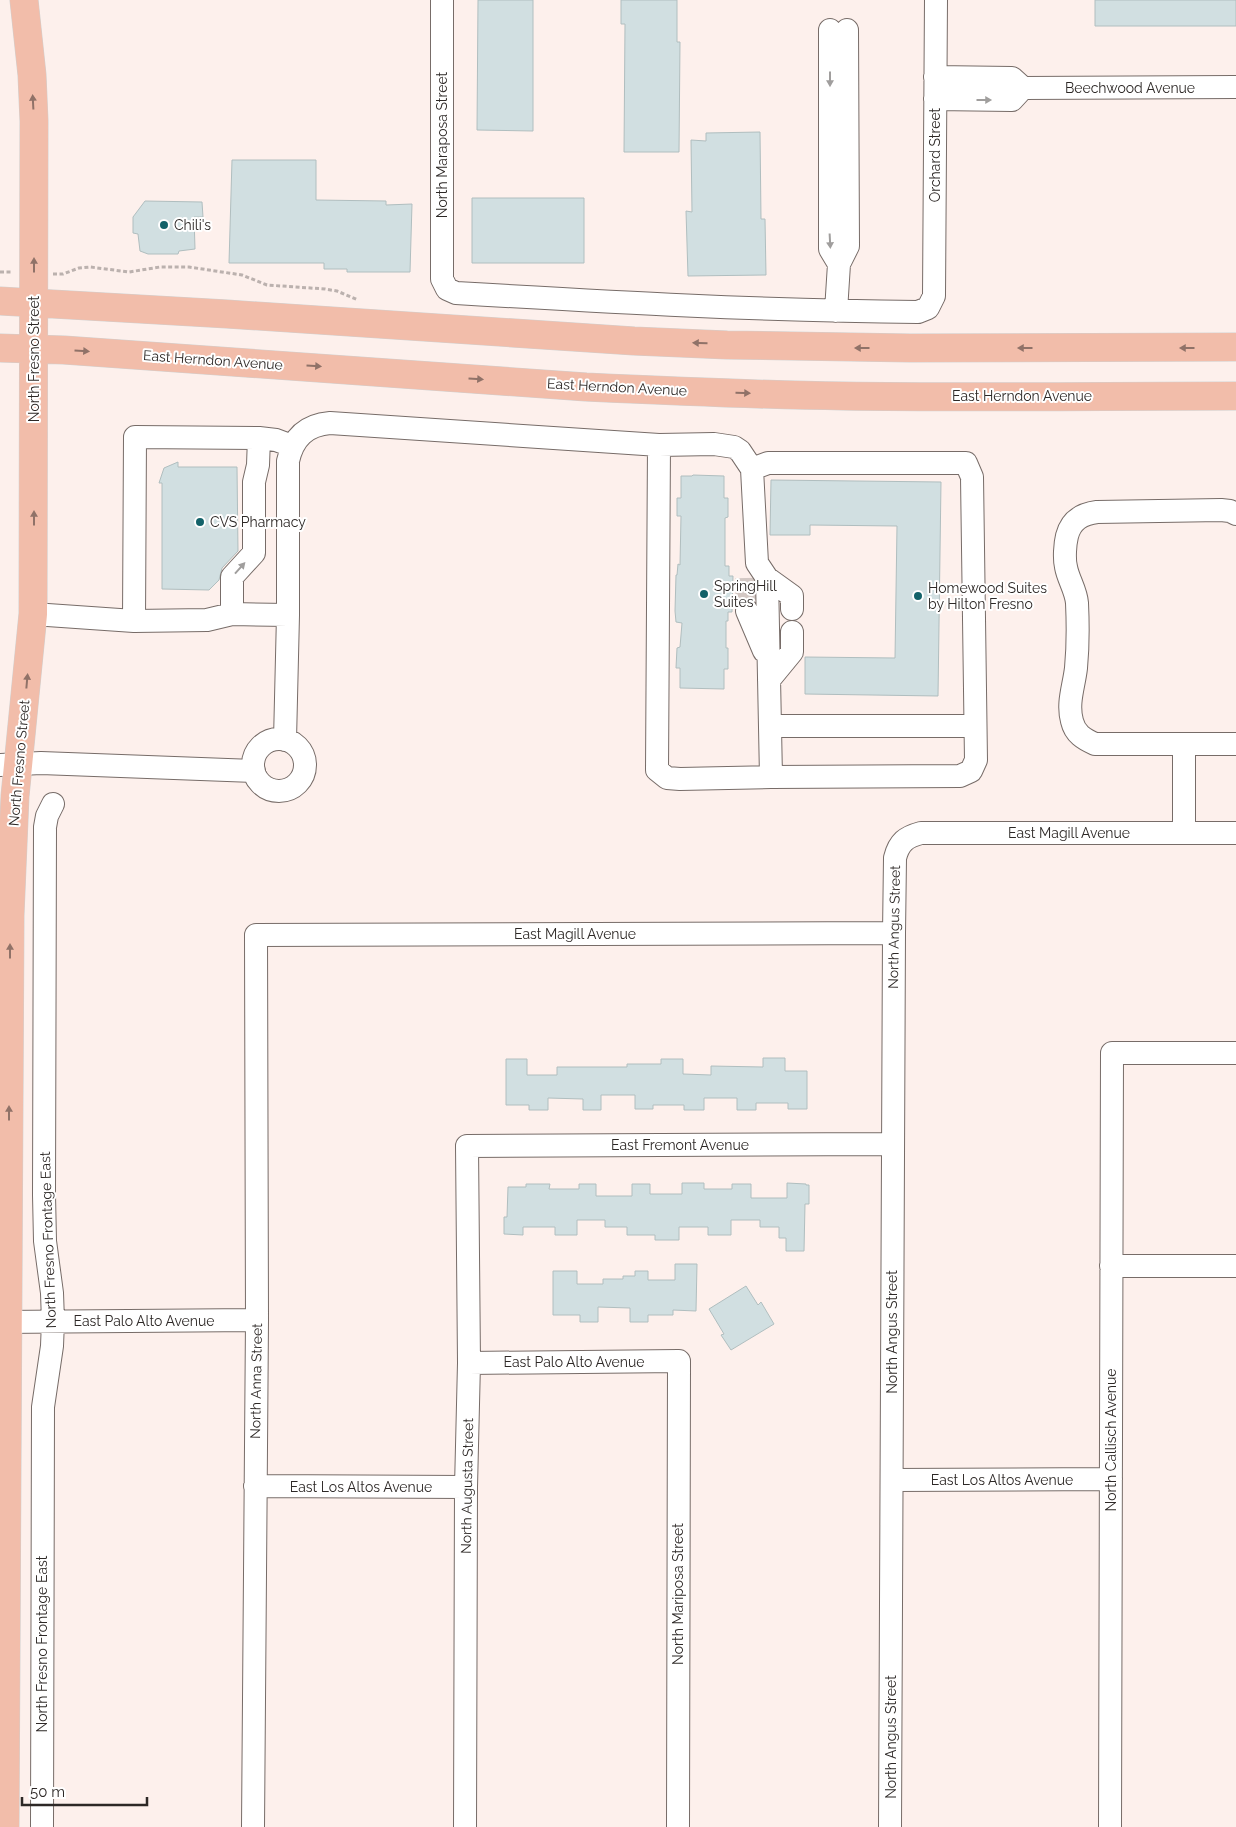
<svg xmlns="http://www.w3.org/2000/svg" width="1236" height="1827" viewBox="0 0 1236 1827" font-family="Raleway,sans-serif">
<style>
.building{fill:#d1dfe1;stroke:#b0bebf}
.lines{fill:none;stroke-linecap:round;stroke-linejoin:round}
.minor-tunnel{stroke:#d3c8c4;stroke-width:22;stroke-dasharray:22 11;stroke-linecap:butt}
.minor-casing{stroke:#776c68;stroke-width:24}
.major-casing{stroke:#d1d0cf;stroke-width:29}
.path{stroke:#bbb1ae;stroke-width:3;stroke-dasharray:4 2.5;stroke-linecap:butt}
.minor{stroke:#fff;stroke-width:22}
.major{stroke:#f2bdaa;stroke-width:28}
.oneway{fill:#a09e9d}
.oneway2{fill:#907268}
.poi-dot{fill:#136269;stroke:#fff;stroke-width:2}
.labels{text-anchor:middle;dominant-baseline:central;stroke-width:4;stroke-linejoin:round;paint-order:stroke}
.street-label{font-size:14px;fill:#2d2826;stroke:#fff}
.poi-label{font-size:14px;fill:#2d2826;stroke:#fff;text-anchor:start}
</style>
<rect width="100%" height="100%" fill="#fdf0ec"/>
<path class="building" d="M478 0H533V131L477 130Z
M621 0H677V42H680L679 152H624L625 24H621Z
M1095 0H1236V26H1095Z
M760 132 761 219H765L766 275 688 276 686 211 692 212 691 140 706 141V133Z
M232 160H316V200L386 201V205L412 204 410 272H347V269H324V263H229Z
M472 198H584V263H472Z
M145 201 202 202 203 217H194L195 249 179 251 178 254H148L140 251 138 234 133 233V217Z
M178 462V467H237L238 551 222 568 219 580 209 590 162 589V483H159L164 468Z
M693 475 724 476V498H728V517L725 518V566H729V576H733L732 612H728V621H726V648H728V669H724V689L680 688V668H676L677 648 680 647 682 623 676 622 675 611 676 575H677L678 564 680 565 681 516H677V498H681V476H692Z
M771 480 941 482 938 696 805 694V657L895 658 897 526 810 525V535H770Z
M763 1058H785V1071H807V1109H788V1103H756V1110H737V1098H704V1110H684V1105H653V1109H635V1095H601V1110H583V1099L548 1098V1110H529V1105H506V1059H527V1075H557V1067H627V1064H661V1059H683V1074L711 1075V1066L763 1067Z
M682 1183H704V1189H732V1184H751V1198H787V1183L806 1184V1185H809V1204H805L804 1251H786V1238H779V1227H760V1220H731V1235H708V1227H679V1240H655V1235H627V1227H605V1220H577V1235H555V1227H523V1235L504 1234V1217H507L508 1187H526V1184H550L549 1189H579V1184H596V1196H632V1184H650V1194H682Z
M675 1264H697L696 1311 673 1310V1315H648V1322H630V1308L598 1307V1322H580V1315H553V1271H577V1284H603V1279H623V1276H635V1271H648V1280H675Z
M746 1286 758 1305 761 1302 774 1324 731 1350 721 1335 724 1334 709 1309Z"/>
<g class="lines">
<path class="minor-tunnel" d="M746 578 747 611"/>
<defs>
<path id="minor" d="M442 0V279L447 289 456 293C610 302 764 311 918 312L928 308 934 296 936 0
M830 30V249L839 264 848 246 847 30
M1023 88 1236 87
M935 99 1012 100 1023 88 1012 78 935 77
M836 311 839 264
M659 445 657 770 667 778 680 779 771 777 960 776 971 771 976 760 972 477 966 463H768L752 469
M1236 514 1230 511 1221 510 1097 512C1082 514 1071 520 1067 536 1065 544 1064 559 1066 567 1068 579 1076 590 1077 603 1078 624 1078 647 1076 668 1074 686 1067 703 1072 721 1075 734 1084 739 1095 744H1236
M767 578 792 596V609
M747 611 764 651
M33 614 134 621 207 620 232 614 288 615
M232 614V577L254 553V482L258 465 259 438
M134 621 135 437 259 438 276 440 292 446
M769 680 792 652V632
M770 726H975
M253 765a26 26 0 1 1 52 0a26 26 0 1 1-52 0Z
M285 740 288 615V461C293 438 306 425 330 423L659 445 714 444 734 447 740 451 752 469 757 563 767 578 771 777
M1184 744V833
M0 765 41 763 254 771
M1111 1266H1236
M0 1322 257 1320
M469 1363 679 1361 678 1827
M892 1480 1111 1479
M255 1486 466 1487
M42 1827 43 1407 52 1346 53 1321 52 1293 45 1241 44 1195 45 827 47 816 53 804
M253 1827 257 1320 256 935 894 933
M465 1827 466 1487 469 1363 467 1146 893 1144
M890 1827 894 933 895 858C899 842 906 837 921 833H1236
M1110 1827 1112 1053H1236"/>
<path id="major" d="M0 301 227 314 634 341 727 345 910 348 1236 347
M0 348 64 350 586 387C672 391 758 395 843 396 974 398 1105 396 1236 396
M5 1827 10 915 15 796 33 614 34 121 32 75 24 0"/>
</defs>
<use href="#minor" class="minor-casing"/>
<use href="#major" class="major-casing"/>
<path class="path" d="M0 272H12
M53 274H63L79 268 90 267 129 272 160 267H189L242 275 267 285 325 289 337 291 358 300"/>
<use href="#minor" class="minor"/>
<use href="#major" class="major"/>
</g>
<defs><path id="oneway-solid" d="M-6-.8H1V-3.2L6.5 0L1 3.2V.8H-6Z" transform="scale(1.25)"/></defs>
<g class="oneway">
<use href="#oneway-solid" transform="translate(830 79) rotate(90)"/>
<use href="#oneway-solid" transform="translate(984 100)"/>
<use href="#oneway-solid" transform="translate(830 241) rotate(87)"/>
<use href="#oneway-solid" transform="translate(240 568) rotate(-48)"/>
</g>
<g class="oneway2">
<use href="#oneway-solid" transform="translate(33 102) rotate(-93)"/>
<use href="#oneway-solid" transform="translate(34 265) rotate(-90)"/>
<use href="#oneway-solid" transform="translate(700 343) rotate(-178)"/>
<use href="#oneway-solid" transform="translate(862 348) rotate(-180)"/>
<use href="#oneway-solid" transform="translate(1025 348) rotate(180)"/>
<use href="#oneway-solid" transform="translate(1187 348) rotate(180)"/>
<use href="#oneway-solid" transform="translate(82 351) rotate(4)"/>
<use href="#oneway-solid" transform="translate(314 366) rotate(4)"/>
<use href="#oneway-solid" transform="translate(476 379) rotate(4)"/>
<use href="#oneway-solid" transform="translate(743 393) rotate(2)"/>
<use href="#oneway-solid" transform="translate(34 518) rotate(-90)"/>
<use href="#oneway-solid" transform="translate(27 681) rotate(-85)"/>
<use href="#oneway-solid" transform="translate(10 951) rotate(-90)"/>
<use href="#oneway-solid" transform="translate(9 1113) rotate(-90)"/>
</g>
<g class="poi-dot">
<circle cx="164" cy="225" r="5"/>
<circle cx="200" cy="522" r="5"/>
<circle cx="704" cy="594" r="5"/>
<circle cx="918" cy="596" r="5"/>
</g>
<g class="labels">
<g class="street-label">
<text x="1130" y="88">Beechwood Avenue</text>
<text transform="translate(442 145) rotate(-90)">North Maraposa Street</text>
<text transform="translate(935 155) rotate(-90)">Orchard Street</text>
<text transform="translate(34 359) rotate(-90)">North Fresno Street</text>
<text transform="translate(213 360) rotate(4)">East Herndon Avenue</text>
<text transform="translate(617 387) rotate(3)">East Herndon Avenue</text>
<text x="1022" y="396">East Herndon Avenue</text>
<text transform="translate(19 763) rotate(-85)">North Fresno Street</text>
<text x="1069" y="833">East Magill Avenue</text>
<text transform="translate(894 927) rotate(-89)">North Angus Street</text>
<text x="575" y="934">East Magill Avenue</text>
<text x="680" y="1145">East Fremont Avenue</text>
<text transform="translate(48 1240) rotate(-92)">North Fresno Frontage East</text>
<text x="144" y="1321">East Palo Alto Avenue</text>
<text transform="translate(892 1332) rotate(-90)">North Angus Street</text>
<text x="574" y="1362">East Palo Alto Avenue</text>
<text transform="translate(256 1381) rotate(-89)">North Anna Street</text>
<text transform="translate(1111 1440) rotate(-90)">North Callisch Avenue</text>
<text x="1002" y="1480">East Los Altos Avenue</text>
<text transform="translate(467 1486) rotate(-89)">North Augusta Street</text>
<text x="361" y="1487">East Los Altos Avenue</text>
<text transform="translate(678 1594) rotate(-90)">North Mariposa Street</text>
<text transform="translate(42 1644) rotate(-90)">North Fresno Frontage East</text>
<text transform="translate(891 1737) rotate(-90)">North Angus Street</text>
</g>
<g class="poi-label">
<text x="174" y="225">Chili's</text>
<text x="210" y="522">CVS Pharmacy</text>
<text x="714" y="586">SpringHill<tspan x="714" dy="16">Suites</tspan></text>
<text x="928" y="588">Homewood Suites<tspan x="928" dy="16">by Hilton Fresno</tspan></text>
</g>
</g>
<path d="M22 1797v8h125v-8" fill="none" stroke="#2d2826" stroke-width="2.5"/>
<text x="30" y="1797" font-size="15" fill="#2d2826" stroke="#ffffff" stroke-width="4" paint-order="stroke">50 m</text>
</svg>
